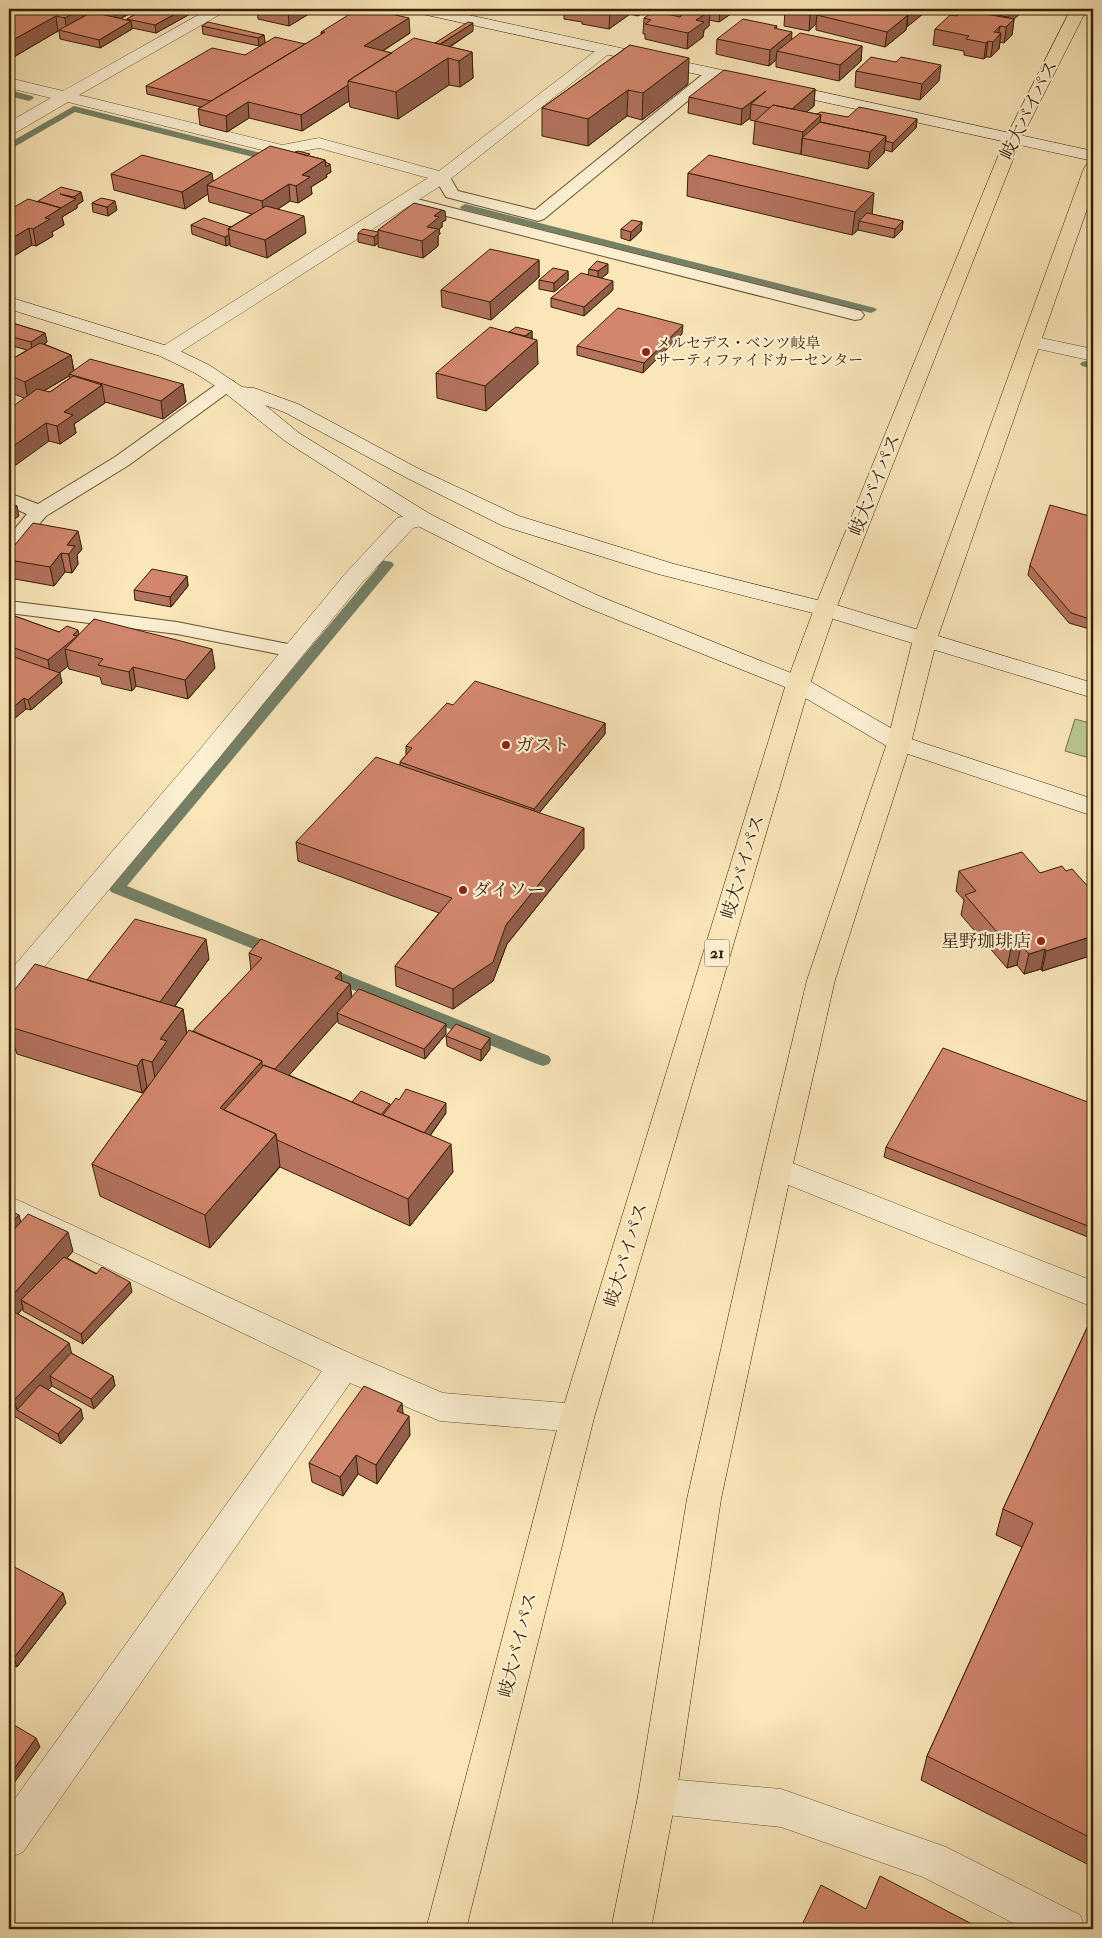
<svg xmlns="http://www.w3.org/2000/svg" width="1102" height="1938" viewBox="0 0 1102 1938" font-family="'IM FELL Double Pica','Noto Serif JP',serif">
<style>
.green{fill:#bac692;stroke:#78724a}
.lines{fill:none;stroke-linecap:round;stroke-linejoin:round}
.stream{fill:#758067;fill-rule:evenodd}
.lane-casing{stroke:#685130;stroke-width:2}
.street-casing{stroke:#685130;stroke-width:1}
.secondary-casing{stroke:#371f02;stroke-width:1}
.highway-casing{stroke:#371f02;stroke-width:1}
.lane{fill:#fbefd2;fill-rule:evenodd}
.street{fill:#fbefd2;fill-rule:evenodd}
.secondary{fill:#fbefd2;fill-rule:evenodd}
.highway{fill:#f9e6b9;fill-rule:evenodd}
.wall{fill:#b4735e;stroke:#371f02;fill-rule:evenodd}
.shaded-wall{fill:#925e4c;stroke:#371f02}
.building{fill:#d1866d;stroke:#371f02}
.poi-dot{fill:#8f2418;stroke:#fbefd2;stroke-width:2}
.labels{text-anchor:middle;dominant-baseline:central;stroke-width:4.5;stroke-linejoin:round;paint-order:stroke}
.far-poi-label{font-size:15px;fill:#371f02;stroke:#fbefd2;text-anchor:start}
.shield{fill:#fbefd2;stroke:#725d40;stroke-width:1}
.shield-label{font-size:16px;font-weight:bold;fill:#371f02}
.street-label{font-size:18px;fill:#371f02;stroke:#fbefd2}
.poi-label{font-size:18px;fill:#371f02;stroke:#fbefd2;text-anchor:start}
</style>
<rect width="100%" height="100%" fill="#f9e6b9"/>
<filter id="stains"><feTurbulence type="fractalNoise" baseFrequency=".004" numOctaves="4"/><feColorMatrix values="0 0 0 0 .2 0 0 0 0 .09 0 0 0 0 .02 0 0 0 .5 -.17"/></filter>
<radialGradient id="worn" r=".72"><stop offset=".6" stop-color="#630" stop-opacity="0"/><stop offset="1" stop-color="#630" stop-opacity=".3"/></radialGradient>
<path class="green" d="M1075 719 1093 724V759L1065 751Z"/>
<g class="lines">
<path class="stream" d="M9 90 32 96 34 98 29 101 9 96Z
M74 106 265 154 266 156 261 159 75 112 9 150V143Z
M465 204 875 308 877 310 871 313 461 209 460 207Z
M1086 361 1093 362V369L1082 366 1080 364 1082 362Z
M369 558 392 562 394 565 127 886 283 948 285 952 283 956 277 958 271 956 111 892 109 888 111 884 378 567 364 565 362 562Z
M322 965 549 1056 551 1060 549 1064 543 1066 537 1064 316 975 314 971 316 967Z"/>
<defs>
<path id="lane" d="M713 69 718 70 720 73 718 76 544 219 538 221 446 197 434 177 436 174H448L458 191 535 210 708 70Z
M413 198 861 311 864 315 861 319 855 320 407 206 405 203 407 200Z
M227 380 233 381 236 385 233 389 129 465 46 516 16 552 9 554V536L27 514 9 506V493L38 504 115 457 221 381Z
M9 601 177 622 293 645 301 646 304 651 301 656 293 657 177 634 9 613Z"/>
<path id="street" d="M209 9H227L224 12 79 95 282 145 319 138 439 171 602 46H612L615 49 448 181 174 356 167 358 160 356 157 352 160 348 428 178 319 148 282 155 68 102 15 133 9 134V122L51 98 9 88V78L63 91Z
M1032 336 1093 349V361L1025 346 1022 342 1025 338Z
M422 513 430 514 433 519 430 524 413 528 361 584 219 758 19 997 9 1000V972L201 748 345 574 397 518Z
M777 1157 1093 1281V1307L766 1176 762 1168 766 1160Z
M9 1196 356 1356 443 1393 577 1404 589 1408 594 1418 589 1428 577 1432 440 1421 350 1383 23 1852 9 1858V1807L322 1371 9 1221Z
M657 1778 781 1789 946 1847 1080 1915 1086 1929H1025L923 1877 781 1827 657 1814 643 1809 638 1796 643 1783Z"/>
<path id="secondary" d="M414 9H441L1093 151V161L422 14 417 12Z
M9 297 174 348 209 365 242 387 254 388 298 404 421 470 519 516 674 564 833 604 1093 683V698L817 614 658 574 503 526 407 478 284 412 265 405 299 433 430 514 513 556 599 596 806 679 908 738 1093 799V816L890 748 790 689 583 606 497 566 414 524 285 441 220 389 195 373 160 356 9 309Z"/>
<path id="highway" d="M1071 9H1087L1021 139 836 609 810 684 594 1418 466 1929H426L560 1418 786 684 814 609 1005 139Z
M1093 163V192L937 639 911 743 835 980 792 1168 721 1499 676 1796 651 1929H611L638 1796 687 1499 762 1168 807 980 887 743 913 639 1084 168 1087 164Z"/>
</defs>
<use href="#lane" class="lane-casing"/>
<use href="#street" class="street-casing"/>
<use href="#secondary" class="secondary-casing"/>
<use href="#highway" class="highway-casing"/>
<use href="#lane" class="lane"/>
<use href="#street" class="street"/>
<use href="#secondary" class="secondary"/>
<use href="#highway" class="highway"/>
</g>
<path class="wall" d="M9 9H199L156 33 132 28V29L100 48 60 39 59 31H58L12 58 11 57V59L9 60ZM136 10 141 11 127 19 128 20 120 19Z
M257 9H317L289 26 258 19Z
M564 9H643V12L638 16 630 14 609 29 582 24V22L564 19Z
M667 9H738L719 22 709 20V26L704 30 703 37 687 49 645 39V34H643L644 18 663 13V11Z
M787 9H929L906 27V30L885 47 816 30V24L809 31 784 26 785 10Z
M957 9H1025L1014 19 1012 35 1004 43 1000 42 999 49 991 57H986L984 59 964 55V51L933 45 935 29 956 16Z
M202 26 264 35 265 43 259 46 203 34Z
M777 26 776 29 792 39 862 46 861 61 839 81 776 67V60L769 66 716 54 717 39Z
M473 31 450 47 472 52 473 78 460 87 449 85 398 119 350 107 349 101 302 131 249 118 227 132 200 125 198 109 201 107 147 94 146 86 245 55 305 44 321 35V32L410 33 383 51 392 53 435 43Z
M630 45 688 84 642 120 627 116 588 146 542 136V108Z
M896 62 939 81 920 100 855 87 856 71Z
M815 89 814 106 806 112 817 114 848 117 917 119 916 128 892 152 885 150 884 153 868 169 753 144 755 121 750 120V118L741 125 688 113 689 97Z
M310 156 325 160 331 172 326 175 327 177 311 187 312 194 298 203 290 201 278 209 306 233 267 258 230 246V244L226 246 192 234 191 225 231 227 252 214 209 202 208 194 185 209 114 190 111 174 213 181Z
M688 173 903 221 902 230 894 238 858 230 852 235 687 196Z
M81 192 83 201 77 205V208L62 217 64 225 52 232 53 236 36 246 32 245 9 259 38 201Z
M92 203 117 210 108 216 93 212Z
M446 220 442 222V227L439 229 440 234 438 236V246L423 258 378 247V243L375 246 358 242V233L378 232V230Z
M642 222 641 231 630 241 621 238V229Z
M539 260V277L491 320 442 307 441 290Z
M589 269 608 273 601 278 613 290 584 316 551 307V298L588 275Z
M568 271V280L554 292 539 289V280Z
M9 322 45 333 47 342 44 344 71 355 74 371 183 384 186 402 163 419 105 402V403L74 424 76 433 60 444 49 441 24 398 9 392V361L27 350 9 345ZM69 376 70 378 50 392 44 391Z
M532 331V338L538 364 486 411 437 398 436 373 509 332Z
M682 334 643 373 577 355V346Z
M1093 517V630L1069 623 1028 575 1030 565Z
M82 549 77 555 78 564 72 573 65 572 54 586 9 578V552Z
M187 576 188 586 171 607 135 600 134 590Z
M9 614 59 632 79 635 215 668 188 699 136 686 132 691 102 684 100 677 69 669 68 666 59 673 62 683 31 710 26 709 9 723Z
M453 705 605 723V734L539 813 584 848 507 944 493 981 453 1009 396 986 395 966 439 913 298 861 296 842 400 765V762L406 755V746Z
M959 871 1040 873 1066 871 1093 892V955L1042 971 1041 969 1024 974 1017 965 1007 968 961 915 964 900 956 891Z
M249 953 350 984 352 997 446 1034 425 1059 338 1023V1020L289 1075 352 1102 390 1104V1105L446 1113 430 1136 453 1172 410 1226 280 1167 210 1248 100 1196 92 1164 148 1087H147L142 1093 17 1054 14 1045 9 1043V997L87 980 209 959 175 1006 183 1009 187 1034 193 1031 251 970Z
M1093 979V995L1089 993 1091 983Z
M446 1036 490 1049 481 1061 447 1046Z
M1093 1104V1239L884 1157 886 1147Z
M9 1210 21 1222 73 1251 67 1258 132 1292 83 1344 23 1311V1308L18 1314 69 1343 71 1353 113 1376 115 1386 94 1409 52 1386 48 1390 81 1409 83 1419 61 1444 9 1413Z
M1093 1315V1867L921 1780 927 1756 1022 1547 996 1535 1003 1509Z
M403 1414 410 1435 377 1484 358 1474 343 1496 312 1482 309 1463Z
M9 1564 66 1603 17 1667 9 1663Z"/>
<path class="shaded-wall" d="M71 9H82L83 18 67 32 65 18Z
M114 9H136V10L116 21Z
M184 9H199L156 33 155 25Z
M290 9H317L289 26 288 10Z
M610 9H630V14L609 29Z
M638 9H643V12L638 16Z
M720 9H738L719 22Z
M817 9H828L817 15 816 24 809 31 810 15Z
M912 9H929L907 27 908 12Z
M1012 9H1025L1014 19 1012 35 1004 43 1008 17Z
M710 11 709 26 704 30 703 37 687 49 688 33 696 20Z
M908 15 906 30 885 47 887 32Z
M56 16 58 31 12 58 9 42Z
M409 18 410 33 365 62 364 46Z
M131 21 132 29 100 48 99 40Z
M473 23V31L432 58V50Z
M1000 26 998 37 1001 33 999 49 991 57 994 32Z
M792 32 791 48 777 51 776 60 769 66 770 50Z
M264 35 265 43 259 46 258 38Z
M988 41 986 57 984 59 986 43Z
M862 46 861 61 839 81 840 65Z
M9 47 11 59 9 60Z
M472 52 473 78 460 87 459 61Z
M448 58 449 85 398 119 396 92Z
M689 58 688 84 642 120 643 93Z
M941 65 939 81 920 100 922 84Z
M348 85 349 101 302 131 301 115Z
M815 89 814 106 787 128 789 112Z
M628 90 627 116 588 146V119Z
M766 91 751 104 750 118 741 125 742 109Z
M248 102 249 118 227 132 226 116Z
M821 115 819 138H802L801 154 803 132Z
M917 119 916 128 892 152 893 143Z
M886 136 884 153 868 169 870 152Z
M325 160 326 166 330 164 331 172 326 175 327 177 311 187 312 194 298 203 296 186 302 175Z
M212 173 214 187 207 185 208 194 185 209 182 192Z
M289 184 290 201 264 218 262 201Z
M81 192 83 201 77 205V208L62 217 64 225 52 232 53 236 36 246 33 229 45 218 74 199V197Z
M874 193 872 216 859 221 858 230 852 235 855 212Z
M115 201 117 210 108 216 107 207Z
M442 210 445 211 446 220 442 222V227L439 229 440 234 438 236V246L423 258 422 241 427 227 434 216Z
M304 216 306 233 267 258 265 240Z
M903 221 902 230 894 238 895 229Z
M642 222 641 231 630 241 631 232Z
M29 228 32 245 9 259V240Z
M378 234V243L375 246 374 237Z
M229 235 230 244 226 246 225 237Z
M539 260V277L491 320 490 302Z
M608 264V273L598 281V271Z
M568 271V280L554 292V283Z
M613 281V290L584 316V307Z
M683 325 682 334 643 373 644 363Z
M532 331V340L518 343Z
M45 333 47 342 32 352 31 342Z
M537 340 538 364 486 411 485 386Z
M71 355 74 373 69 374V376L28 400 25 382Z
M183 384 186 402 163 419 161 401Z
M102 385 105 403 74 424 76 433 60 444 57 426 64 412Z
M46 423 49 441 9 470V449Z
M17 506 19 516 9 523V512Z
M78 531 82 549 77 555 78 564 72 573 67 545Z
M61 553 65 572 54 586 50 567Z
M187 576 188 586 171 607 170 597Z
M78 630 82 649H65L68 666 51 680 48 660Z
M212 649 215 668 188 699 185 680Z
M133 667 136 686 132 691 129 672Z
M60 673 62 683 31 710 28 700Z
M24 698 26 709 9 723V711Z
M605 723V734L534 819V809Z
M584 828V848L507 944 493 981 453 1009V989L506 925Z
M1093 936V955L1042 971 1046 951Z
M206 939 209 959 163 1022 160 1002Z
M1021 945 1017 965 1007 968 1011 948Z
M1045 949 1041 969 1024 974 1029 954Z
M341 972 343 991 335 978Z
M350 984 352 1004 337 1013 338 1020 277 1089 274 1070Z
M183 1009 187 1036 157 1089 152 1062 160 1039Z
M446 1024V1034L425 1059 424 1049Z
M490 1038V1049L481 1061V1050Z
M142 1059 147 1087 142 1093 137 1066Z
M262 1061 266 1094 241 1123 220 1108Z
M446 1103V1113L421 1148 420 1138Z
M276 1134 280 1166 210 1248 205 1215Z
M451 1144 453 1172 410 1226 408 1199Z
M19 1215 24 1235 9 1251V1226Z
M68 1232 73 1251 27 1304 21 1300 23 1308 16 1316 11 1297Z
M130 1282 132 1292 83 1344 81 1334Z
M69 1343 74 1363 50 1376 52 1386 25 1414 17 1410 14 1400Z
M113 1376 115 1386 94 1409 91 1399Z
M402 1403 404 1422 397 1411Z
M81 1409 83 1419 61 1444 58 1434Z
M409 1416 410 1435 377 1484 376 1465Z
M356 1455 358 1474 343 1496 340 1477Z
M63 1593 66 1603 17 1667 14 1658Z
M36 1738 40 1747 9 1790V1776Z"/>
<path class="building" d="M21 9H73L79 10 65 18 56 16 9 42V15Z
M145 9H184L155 25 127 19Z
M358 9H368L409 18 364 46 392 53 348 81V85L301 115 248 102 226 116 198 109 325 32H321Z
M667 9H701L710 11 696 20 704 22 688 33 645 24 651 20 644 18 655 11 680 17 682 15 663 11Z
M787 9H817L810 15 785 10Z
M825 9H879L908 15 887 32 817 15Z
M894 9H912L908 12Z
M966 9H1016L1008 17Z
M963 10 1014 19 1006 27 1000 26 994 32 1001 33 993 42 988 41 986 43 966 39 969 36 935 29 950 15 957 16Z
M92 12 131 21 99 40 59 30Z
M743 19 777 26 774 28 792 32 770 50 717 39Z
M208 22 264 35 258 38 202 26Z
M468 22 473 23 440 44 435 43Z
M800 33 862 46 840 65 777 51Z
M275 37 305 44 211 101 146 86 212 48 245 55Z
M414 38 472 52 459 61 448 58 396 92 348 81Z
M630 45 689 58 643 93 628 90 588 119 542 108Z
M871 57 896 62 901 57 941 65 922 84 856 71Z
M724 70 815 89 792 109 773 105 770 108 751 104 766 91 742 109 689 97Z
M773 105 821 115 803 132 755 121Z
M859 107 917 119 893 143 886 141V136L820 122 821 115 817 114 821 112 848 117Z
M820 122 886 136 870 152 802 138Z
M270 146 325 160 302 175 310 177 296 186 289 184 262 201 207 185Z
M298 151 310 154 307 156 295 152Z
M142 155 212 173 182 192 111 174Z
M709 155 874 193 855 212 688 173Z
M325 162 330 164 326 167Z
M61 187 81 192 74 197 60 194 76 199 59 209 61 208 38 201Z
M101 198 115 201 107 207 92 203Z
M28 199 61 208 45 218 50 219 33 229 29 228 9 240V210Z
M414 203 442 210 434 216 439 217 427 227 438 229 422 241 378 230Z
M266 206 304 216 265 240 228 229Z
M867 213 903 221 895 229 859 221Z
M204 218 231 227 228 229 229 235 225 237 191 225Z
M632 220 642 222 631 232 621 229Z
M363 229 378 232V234L374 237 358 233Z
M490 249 539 260 490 302 441 290Z
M597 261 608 264 598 271 589 269Z
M553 268 568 271 554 283 539 280Z
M581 273 613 281 584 307 551 298Z
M618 308 683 325 644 363 577 346Z
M9 322 45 333 31 342 9 336Z
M490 327 537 340 485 386 436 373Z
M516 327 532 331 525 336 509 332Z
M40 343 71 355 25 382 9 375V361Z
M90 359 183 384 161 401 69 374Z
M73 376 102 385 64 412 73 415 57 426 46 423 9 449V409L37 389 50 392Z
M9 503 17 506 9 512Z
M1050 505 1093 517V620L1071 613 1030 565Z
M33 523 78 531 67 545 75 546 69 554 61 553 50 567 9 560V552Z
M152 569 187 576 170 597 134 590Z
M9 614 59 632 67 626 78 630 73 635 77 636 48 660 9 646Z
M94 619 212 649 185 680 133 667 129 672 98 665 103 659 65 649Z
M9 655 60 673 28 700 24 698 9 711Z
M475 681 605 723 534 809 400 762 412 748 406 746 447 703 453 705Z
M376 757 584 828 506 925 493 962 453 989 395 966 452 898 296 842Z
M1022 852 1040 873 1062 866 1066 871 1072 869 1093 892V936L1046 951 1045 949 1029 954 1021 945 1011 948 965 895 976 891 959 871Z
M135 919 206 939 160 1002 87 980Z
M261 939 341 972 335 978 350 984 275 1069 262 1065V1061L193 1031 262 958 249 953Z
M35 964 183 1009 160 1039 167 1041 152 1062 142 1059 137 1066 10 1027 15 1020 9 1018V997Z
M359 989 446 1024 424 1049 337 1013Z
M456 1024 490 1038 481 1050 446 1036Z
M189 1030 262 1061 220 1108 276 1134 205 1215 92 1164Z
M943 1048 1093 1104V1228L886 1147Z
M264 1065 451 1144 408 1199 277 1140 276 1134 224 1110Z
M406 1089 446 1103 424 1133 383 1115 396 1098 399 1100Z
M361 1091 390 1104 381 1115 352 1102Z
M9 1210 19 1215 9 1226Z
M28 1214 68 1232 11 1297 9 1296V1235Z
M64 1257 96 1274 102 1267 130 1282 81 1334 21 1300Z
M9 1309 69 1343 14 1400 9 1397Z
M1093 1315V1839L927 1756 1033 1523 1003 1509Z
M71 1353 113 1376 91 1399 50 1376Z
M40 1385 81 1409 58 1434 17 1410Z
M364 1386 402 1403 397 1411 409 1416 376 1465 356 1455 340 1477 309 1463Z
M9 1564 63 1593 14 1658 9 1655Z
M9 1722 36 1738 9 1776Z
M880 1876 970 1923 967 1929H800L821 1885 866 1909Z"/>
<g class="poi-dot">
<circle cx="646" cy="352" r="5"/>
<circle cx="506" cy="745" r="5"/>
<circle cx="463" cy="890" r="5"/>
<circle cx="1041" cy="941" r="5"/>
</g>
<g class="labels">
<g class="far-poi-label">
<text x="656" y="343">メルセデス・ベンツ岐阜<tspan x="656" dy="17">サーティファイドカーセンター</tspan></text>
</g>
<rect class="shield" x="704.5" y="939.5" width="25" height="27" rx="4"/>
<g class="shield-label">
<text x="717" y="953">21</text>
</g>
<g class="street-label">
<text transform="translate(1029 110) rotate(-64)">岐大バイパス</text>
<text transform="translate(875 485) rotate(-68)">岐大バイパス</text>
<text transform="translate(743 867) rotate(-73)">岐大バイパス</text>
<text transform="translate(626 1255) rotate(-73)">岐大バイパス</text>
<text transform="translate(518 1645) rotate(-76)">岐大バイパス</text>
</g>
<g class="poi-label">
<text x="516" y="745">ガスト</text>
<text x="473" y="890">ダイソー</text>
<text x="1031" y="941" text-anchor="end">星野珈琲店</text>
</g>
</g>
<rect width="1102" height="1938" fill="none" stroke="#f9e6b9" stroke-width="30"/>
<rect x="10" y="10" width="1082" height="1918" fill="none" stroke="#371f02" stroke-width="2.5"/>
<rect x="15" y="15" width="1072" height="1908" fill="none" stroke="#371f02"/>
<rect width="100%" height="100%" filter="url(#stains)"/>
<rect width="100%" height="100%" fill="url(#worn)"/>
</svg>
